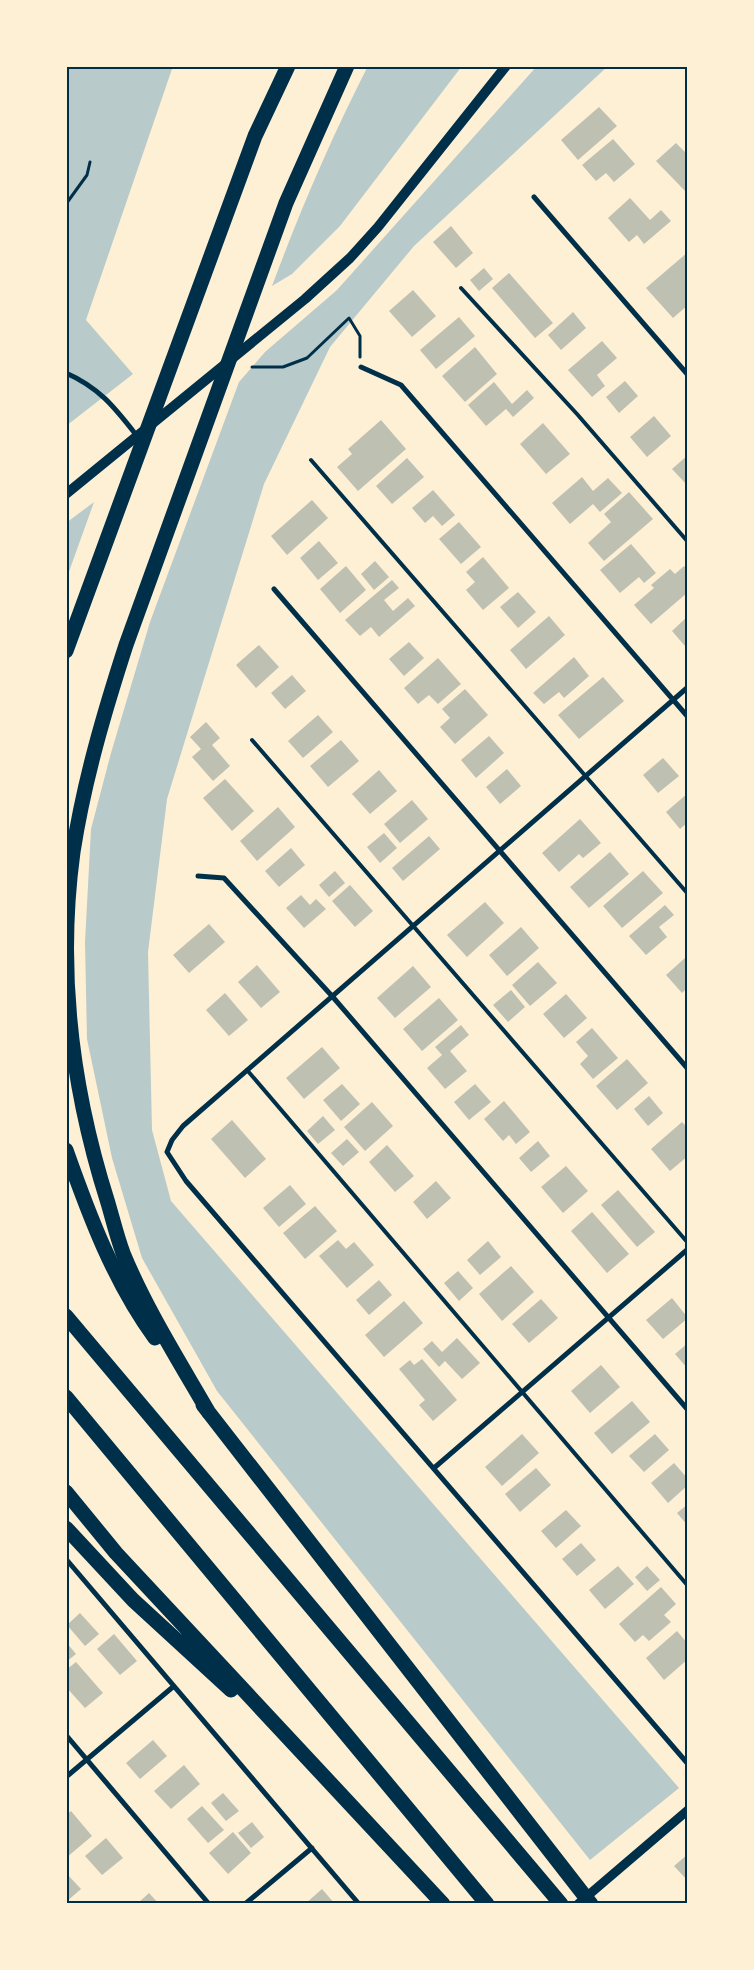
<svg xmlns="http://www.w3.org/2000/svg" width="754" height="1970" viewBox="0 0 754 1970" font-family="Mulish,sans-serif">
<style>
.green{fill:#b9caca}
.building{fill:#bec0b2}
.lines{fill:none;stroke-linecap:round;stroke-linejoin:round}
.path{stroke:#003049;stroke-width:3}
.service{stroke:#003049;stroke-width:4}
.minor{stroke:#003049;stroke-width:5}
.tertiary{stroke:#003049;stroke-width:9}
.secondary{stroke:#003049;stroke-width:10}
.motorway{stroke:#003049;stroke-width:15}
.neatline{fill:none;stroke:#003049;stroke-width:2}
</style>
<rect width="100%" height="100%" fill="#fdf0d5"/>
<path class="green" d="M66 66H173L86 320 133 374 66 426Z
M368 66H462L340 226 292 274 272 286C300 211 331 138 368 66Z
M537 66H608L414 246 330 347 264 484 167 799 148 952 152 1130 171 1201 679 1788 590 1860 217 1391 142 1258 112 1158 87 1039 85 942 91 829 111 753 150 622 239 382 265 352 337 290Z
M94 502 66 580V523Z"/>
<path class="building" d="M599 107 617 126 578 160 561 140Z
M613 139 635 164 614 182 606 173 596 181 582 165Z
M676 143 688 155V194L656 161Z
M630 198 650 220 661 210 671 221 644 244 637 235 629 242 608 218Z
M451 226 473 253 456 268 433 242Z
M688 252V305L673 318 646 288Z
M484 268 493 279 479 291 470 280Z
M509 273 553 323 535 338 492 288Z
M413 290 436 316 412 337 389 311Z
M573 312 586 328 561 350 548 335Z
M459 317 475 336 436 369 420 350Z
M602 341 617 358 597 375 605 386 592 397 568 370Z
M475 347 497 374 465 402 442 376Z
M625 381 638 396 619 413 606 397Z
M494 382 512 404 527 390 534 398 513 417 506 409 486 426 468 405Z
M654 416 671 436 647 457 630 437Z
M381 420 406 449 358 491 337 467 352 454 348 449Z
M543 423 570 454 546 474 520 444Z
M688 455V484L687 485 672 469Z
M407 458 424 477 392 504 376 486Z
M582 477 593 491 608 478 622 493 600 512 593 504 570 524 552 503Z
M433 490 455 515 442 526 433 516 425 523 412 508Z
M629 492 653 519 604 561 588 543 611 522 604 514Z
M312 500 328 518 287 555 271 536Z
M459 522 481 547 461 564 439 539Z
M319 541 338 563 318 580 300 558Z
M631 544 656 573 644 583 639 577 620 593 600 570Z
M483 557 509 588 483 610 466 590 475 582 466 572Z
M375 561 389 577 374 590 361 574Z
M346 566 366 590 340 613 320 589Z
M684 566 688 570V592L651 624 634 605 654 588 651 585 670 569 675 574Z
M392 580 399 588 384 600 393 611 408 598 415 606 379 637 371 627 360 636 345 620Z
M518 592 536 612 518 628 500 607Z
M549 616 565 635 526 669 510 650Z
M688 616V644L685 646 672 631Z
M409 642 424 658 404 676 389 659Z
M259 645 279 667 256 688 236 665Z
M574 657 589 676 564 698 559 692 544 704 533 693Z
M438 658 461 684 438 704 429 695 418 704 404 688Z
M292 675 306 691 285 709 271 693Z
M603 677 624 701 579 739 558 715Z
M465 689 488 715 455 744 440 727 450 718 442 709Z
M318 715 333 732 303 758 288 741Z
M206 722 220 738 212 745 230 766 213 781 192 757 201 749 190 737Z
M489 736 504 753 476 778 461 760Z
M341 740 359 761 328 787 310 766Z
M663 758 679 776 658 793 643 775Z
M507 769 521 786 500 804 486 787Z
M379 770 397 791 370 814 352 794Z
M225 779 254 811 232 831 203 798Z
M688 793V822L680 829 666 812Z
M412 800 428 819 400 843 384 824Z
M278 807 295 827 257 861 240 841Z
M580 819 601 843 583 858 579 854 559 872 542 853Z
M384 833 397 848 380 863 367 847Z
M429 836 440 849 403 881 392 868Z
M291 848 305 865 279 887 265 871Z
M610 852 629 874 589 908 570 887Z
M335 871 345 883 329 897 319 885Z
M643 871 663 893 622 928 603 906Z
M350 885 373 911 355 927 332 901Z
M301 895 310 905 316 899 326 909 304 928 286 908Z
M485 902 504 923 467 957 447 935Z
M665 905 674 915 659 927 667 937 646 955 629 936Z
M209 924 225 942 189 973 173 955Z
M521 927 539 948 507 976 489 955Z
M685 958 688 960V987L682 993 666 975Z
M538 962 557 983 530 1006 512 985Z
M257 965 280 992 261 1008 238 982Z
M413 966 431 987 395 1018 377 998Z
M511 990 525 1007 508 1022 493 1005Z
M225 993 248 1020 229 1036 206 1010Z
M566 994 587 1018 564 1038 543 1014Z
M439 998 458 1020 422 1051 403 1029Z
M461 1025 469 1035 450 1051 467 1071 445 1089 427 1068 442 1055 435 1047Z
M592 1028 618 1058 593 1079 580 1064 588 1056 576 1042Z
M322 1047 340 1068 304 1099 286 1078Z
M627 1059 648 1083 617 1110 596 1086Z
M342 1084 360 1104 341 1121 323 1100Z
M475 1084 491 1102 469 1120 454 1102Z
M649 1096 663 1113 648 1126 634 1109Z
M504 1101 530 1132 516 1144 509 1135 503 1141 484 1119Z
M372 1102 393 1126 365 1151 344 1127Z
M323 1116 335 1130 318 1144 307 1131Z
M232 1120 266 1159 245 1178 211 1139Z
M682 1122 688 1128V1156L670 1171 651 1149Z
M347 1139 359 1152 343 1166 331 1153Z
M538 1141 550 1156 531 1172 519 1158Z
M387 1145 414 1176 395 1192 369 1162Z
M566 1166 588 1191 563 1213 541 1187Z
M436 1181 451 1198 427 1219 413 1202Z
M290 1185 306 1204 279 1227 263 1208Z
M618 1190 655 1232 637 1247 601 1205Z
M315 1206 337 1231 305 1259 283 1233Z
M592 1212 629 1254 607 1273 571 1231Z
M338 1240 346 1249 354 1242 374 1265 347 1288 319 1256Z
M488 1241 501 1257 480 1275 467 1260Z
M511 1266 534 1292 502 1321 479 1294Z
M458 1271 473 1288 459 1301 444 1283Z
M379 1280 392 1295 369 1315 356 1300Z
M672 1298 688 1318 663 1339 646 1320Z
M541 1299 558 1318 529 1343 512 1324Z
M404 1301 423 1323 384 1357 365 1335Z
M457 1338 480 1363 462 1379 445 1361 439 1367 423 1349 432 1341 442 1352Z
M688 1343V1369L675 1354Z
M422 1359 457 1400 433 1421 419 1405 425 1400 399 1369 410 1360 414 1365Z
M601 1365 620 1387 590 1413 571 1391Z
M632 1401 650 1422 612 1454 594 1433Z
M522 1434 539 1453 502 1486 485 1467Z
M655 1434 669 1450 644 1472 629 1456Z
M674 1463 688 1479V1485L668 1503 651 1483Z
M536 1468 551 1485 520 1512 505 1494Z
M688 1504V1526L677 1513Z
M566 1510 581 1526 556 1548 541 1531Z
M581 1543 596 1560 577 1576 562 1559Z
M618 1566 634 1584 605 1609 589 1590Z
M647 1566 660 1580 647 1591 635 1577Z
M661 1587 676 1604 664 1615 671 1622 649 1641 643 1635 635 1642 619 1624Z
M80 1613 99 1634 85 1646 67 1625Z
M677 1631 688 1644V1659L664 1680 646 1658Z
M114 1634 137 1661 120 1675 97 1649Z
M66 1642 76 1654 66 1662Z
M76 1662 103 1693 85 1708 66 1687V1670Z
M153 1740 167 1756 140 1779 126 1763Z
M184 1765 200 1784 171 1809 154 1791Z
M223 1793 239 1811 226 1821 211 1803Z
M202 1806 224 1830 208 1843 187 1819Z
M71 1811 92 1836 66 1858V1815Z
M252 1822 264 1837 251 1848 238 1833Z
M233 1832 251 1853 228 1874 209 1853Z
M106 1838 123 1858 102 1875 85 1856Z
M688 1854V1881L674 1866Z
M66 1873 81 1889 66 1902Z
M322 1889 335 1904H305Z
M149 1893 159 1904H137Z"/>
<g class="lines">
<path class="path" d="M66 204 87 175 90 162
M252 367H283L307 358 349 318 360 336V357"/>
<path class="service" d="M461 288 577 414 688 542
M311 460 688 894
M252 740 688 1243
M247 1070 688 1586"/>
<path class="minor" d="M534 197 688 375
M361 367 401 385 688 717
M66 373C100 388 115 408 137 436
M274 589 688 1069
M688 687 183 1126 172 1140 167 1152 186 1181 688 1764
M198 876 224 878 332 996 688 1410
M434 1468 688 1249
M66 1559 359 1904
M66 1735 209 1904
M66 1777 174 1686
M245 1904 312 1848"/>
<path class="tertiary" d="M578 1904 688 1810"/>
<path class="secondary" d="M66 494 305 299 350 258 378 227 506 66"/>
<path class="motorway" d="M66 651 255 136 288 66
M66 1150C89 1215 114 1282 155 1338
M66 1316 561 1904
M66 1397 487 1904
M203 1405 591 1904
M209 1413C179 1361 146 1309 123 1253 117 1237 113 1220 108 1203 72 1090 57 970 73 852 84 781 104 713 126 645L286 203 347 66
M66 1492 116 1553 443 1904
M66 1528 133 1600 231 1690"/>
</g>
<rect width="754" height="1970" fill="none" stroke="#fdf0d5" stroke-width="135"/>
<rect x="68" y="68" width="618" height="1834" class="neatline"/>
</svg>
